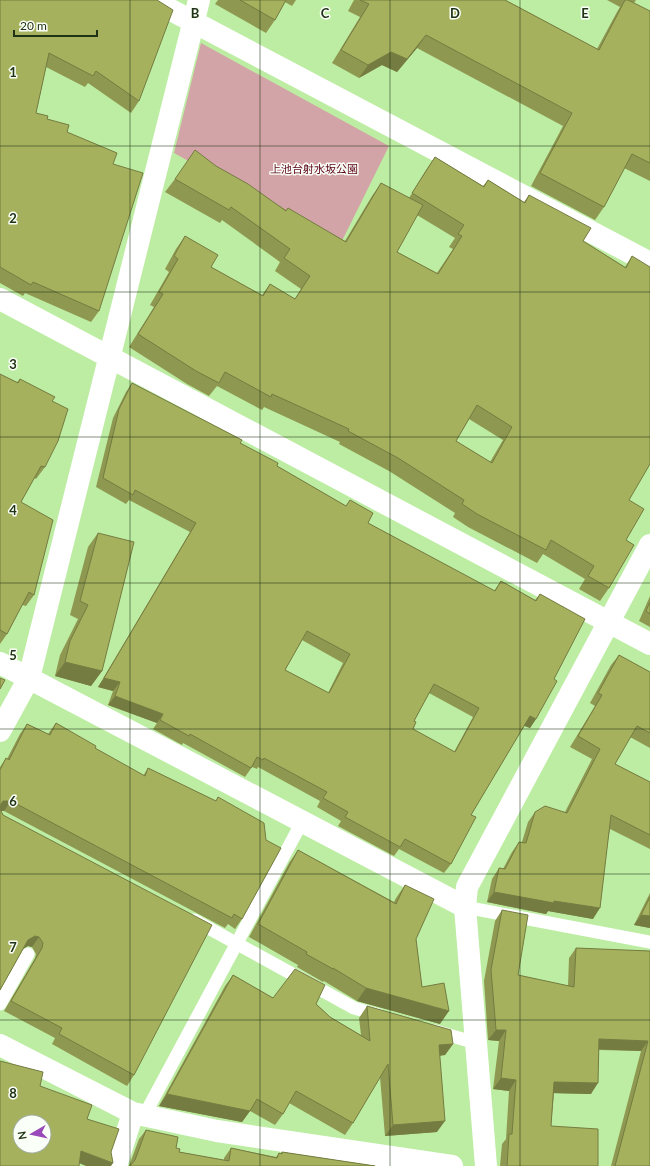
<svg xmlns="http://www.w3.org/2000/svg" width="650" height="1166" viewBox="0 0 650 1166" font-family="Lato,'Noto Sans JP',sans-serif">
<style>
.green{fill:#d3a4a7}
.lines{fill:none;stroke-linecap:round;stroke-linejoin:round}
.service{stroke:#fff;stroke-width:13}
.minor{stroke:#fff;stroke-width:22}
.wall{fill:#8f9850;fill-rule:evenodd}
.shaded-wall{fill:#747c41}
.building{fill:#a6b15d;stroke:#747c41;fill-rule:evenodd}
.grid{fill:none;stroke:#213316;stroke-width:1;stroke-opacity:0.55}
.labels{text-anchor:middle;dominant-baseline:central;stroke-width:3;stroke-linejoin:round;paint-order:stroke}
.park-label{font-size:11px;fill:#5d061c;stroke:#fafff7}
.grid-label{font-size:13px;text-anchor:middle;font-weight:bold;fill:#213316;stroke:#fafff7;stroke-width:3;stroke-linejoin:round;paint-order:stroke}
</style>
<rect width="100%" height="100%" fill="#bdeda3"/>
<path class="green" d="M201 43 389 146 340 245 174 153Z"/>
<g class="lines">
<path class="service" d="M465 907 650 942
M194 920 354 1008 379 1015
M0 1004 28 954
M435 1031 476 1043
M144 1116 302 822"/>
<path class="minor" d="M152 0 650 263
M0 299 650 644
M0 663 465 907
M0 731 29 678 199 0
M0 1045 133 1113 217 1131 452 1166
M116 1166 133 1113
M486 1166 465 907 467 887 650 545"/>
</g>
<path class="wall" d="M0 0 139 101 131 113 88 83 85 87 46 67 36 113 47 119 113 164 99 311 91 322 25 293 23 296 0 283Z
M218 0H296L292 6 285 2 275 20 266 33 215 4Z
M354 0H505L597 49 617 12 620 7 607 0H636L634 3 650 11V181L624 168 604 207 595 220 531 186 563 126 417 48 397 72 382 65 359 78 332 63 360 17 348 11Z
M435 157 483 186 488 180 524 202 529 195 583 241 625 267 632 256 629 500 626 540 609 588 600 601 579 589 585 579 543 554 537 563 468 527 453 517 455 513 389 471 339 444 340 442 264 407 262 410 217 386 209 396 187 384 129 347 154 307 150 305 169 272 165 269 176 249 185 236 211 267 262 295 270 284 295 299 301 289 275 271 280 262 222 220 220 223 165 192 175 179 216 166 286 210 345 241 372 196 381 183 409 198 426 170ZM417 215 455 238 449 247 453 249 437 273 397 252ZM469 419 503 440 490 462 456 441Z
M0 374 17 382 20 379 52 401 45 467 36 479 34 478 21 502 34 595 26 606 22 605 7 634 0 644Z
M132 383 240 443 277 466 346 506 350 500 368 523 494 591 501 581 535 600 540 594 554 679 536 719 530 728 524 726 471 815 451 864 444 873 399 849 394 856 338 826 341 821 317 807 320 801 258 767 257 769 252 767 245 777 183 743 182 745 153 729 157 723 108 705 113 691 98 687 190 532 129 500 126 504 96 487 113 418 126 392ZM302 640 343 663 328 693 285 670ZM429 693 473 717 454 752 413 729 414 721Z
M98 533 102 671 91 686 55 676 60 655 78 619 70 615 88 547Z
M650 596V627L639 621Z
M619 655 650 672V748L630 737 615 764 650 782V849L610 829 593 919 548 911 546 914 487 902 492 879 499 868 503 869 512 852 519 842H522L528 822 535 812H565L592 759 570 747 595 706 590 703 611 665Z
M56 723 95 748 143 776 148 768 216 801 218 797 242 919 235 929 228 924 225 928 4 811H1L134 1075 127 1086 52 1044 55 1038 4 1011 35 958 36 954 32 947 28 946 23 949 0 990V767L6 758 7 759 20 734 27 724 48 734Z
M298 850 394 902 396 898 405 885 416 939 422 987 440 1024 357 1001 324 981 323 982 297 967 298 965 249 937 289 863Z
M650 893V928L634 925Z
M502 910 518 975 568 986 569 958 576 948 650 951V1166H611L641 1051 599 1050 591 1094 554 1093 551 1126 598 1166H500L502 1144 506 1139 509 1091 493 1089 499 1041 488 1040 484 981 495 921Z
M233 975 273 998 316 1004 330 1017 361 1035 359 1018 367 1006 453 1044 445 1055 440 1056 437 1132 385 1136 380 1077 353 1123 345 1135 289 1103 283 1114 275 1125 250 1111 242 1122 159 1106 225 986Z
M146 1130 176 1148 179 1152 224 1160V1158L231 1148 276 1157 279 1153H281L282 1152 375 1166H129L139 1139Z"/>
<path class="shaded-wall" d="M426 35 417 48 397 72 382 65 359 78 368 65 391 52Z
M65 662 102 671 91 686 55 676Z
M104 678 120 682 113 691 98 687Z
M115 696 163 714 157 723 108 705Z
M530 716 536 719 530 728 523 725Z
M3 801H11L4 811H0V805Z
M494 892 554 901 600 908 593 919 548 911 546 914 487 902Z
M641 915 650 916V928L634 925Z
M35 936 39 937 32 947 28 946 21 950 28 940Z
M366 988 449 1011 440 1024 357 1001Z
M496 1030H506L499 1041 488 1040Z
M599 1039 648 1041 641 1051 591 1049Z
M453 1044 445 1055 431 1056 439 1045Z
M501 1078 516 1080 509 1091 493 1089Z
M554 1082 598 1083 591 1094 547 1093Z
M167 1094 250 1111 242 1122 159 1106Z
M445 1121 437 1132 385 1136 393 1125Z
M81 1151 113 1163 111 1166H86L74 1161Z"/>
<path class="building" d="M0 0H157L173 10 139 101 96 71 93 76 49 53 36 113 48 116 47 119 69 125 67 132 117 153 113 164 143 173 99 311 33 282 31 285 0 267Z
M240 0H286L275 20Z
M360 0H505L599 50 625 0H628L650 11V163L632 154 604 207 540 173 572 113 426 35 407 59 391 52 368 65 341 50 369 4Z
M195 150 216 166 248 184 286 211 288 208 346 242 381 183 423 205 397 252 438 274 462 236 458 234 464 225 412 193 435 157 484 187 488 180 525 203 529 195 591 228 583 241 626 268 632 256 650 267V464L629 500 644 509 626 540 634 545 609 588 588 576 594 566 551 540 546 550 477 514 462 504 464 500 398 458 348 431 349 429 272 394 271 397 225 372 219 383 196 371 138 334 163 294 159 292 178 259 174 256 185 236 218 255 211 267 263 296 270 284 295 299 310 276 284 258 290 249 231 207 229 210 175 179ZM477 405 512 427 492 463 456 441Z
M0 374 18 383 20 379 55 397 52 401 68 409 58 441 45 467 41 466 21 502 53 520 34 595 29 592 7 634 0 630Z
M132 383 242 440 240 443 278 463 277 466 346 506 350 500 373 513 368 523 495 591 501 581 536 601 540 594 585 619 554 679 557 681 536 719 530 716 471 815 476 817 451 864 405 839 400 847 345 817 348 812 323 798 327 792 264 758 263 760 257 757 251 768 190 734 189 736 160 720 163 714 115 696 120 682 104 678 196 523 135 490 133 495 103 478 119 409ZM307 631 350 654 329 693 285 670ZM434 684 479 708 455 752 413 729 416 722 414 721Z
M98 533 134 542 102 671 65 662 70 641 88 605 80 601Z
M650 602V614L646 611Z
M619 655 650 672V733L637 726 615 764 650 782V835L611 815 600 908 554 901V903L494 892 499 868 505 869 519 842 526 843 535 812 545 806 567 813 600 749 578 736 602 695 598 693Z
M0 678 5 680 0 689Z
M56 723 96 746 95 748 145 776 148 768 216 801 218 797 264 823 266 840 281 848 242 919 234 914 232 918 11 801H3L0 806V770L6 758 9 760 27 724 50 735Z
M0 809 3 815 212 925 134 1075 59 1034 62 1028 11 1001 42 948 43 943 39 937 35 936 28 940 0 990Z
M298 850 396 904 405 885 434 899 416 939 422 987 444 983 449 1011 366 988 333 968V969L306 954 307 952 258 924Z
M650 897V916L641 915Z
M502 910 528 915 518 975 574 987 576 948 650 951V1166H615L648 1041 599 1039 598 1083 554 1082 551 1126 598 1129V1166H507L509 1134H512L516 1080 501 1078 506 1030H496L491 970Z
M295 969 325 985 316 1004 330 1017 370 1041 367 1006 451 1030 453 1044 439 1045 445 1121 393 1125 388 1064 353 1123 296 1091 283 1114 257 1099 250 1111 167 1094 233 975 273 998Z
M0 1061 43 1072 40 1086 92 1105 87 1119 119 1129 111 1152 113 1163 81 1151 79 1166H0ZM20 1122H44V1146H20Z
M146 1130 178 1137 176 1148 180 1149 179 1152 229 1161 231 1148 277 1158 279 1153 282 1154V1152L375 1166H130L135 1160Z"/>
<path class="grid" d="M130 0V1166M260 0V1166M390 0V1166M520 0V1166M0 146H650M0 292H650M0 437H650M0 583H650M0 729H650M0 874H650M0 1020H650"/>
<g class="labels">
<g class="park-label">
<text x="314" y="168">上池台射水坂公園</text>
</g>
</g>
<g class="grid-label">
<text x="195" y="18">B</text>
<text x="325" y="18">C</text>
<text x="455" y="18">D</text>
<text x="585" y="18">E</text>
<text x="13" y="77">1</text>
<text x="13" y="223">2</text>
<text x="13" y="369">3</text>
<text x="13" y="515">4</text>
<text x="13" y="660">5</text>
<text x="13" y="806">6</text>
<text x="13" y="952">7</text>
<text x="13" y="1098">8</text>
</g>
<g transform="translate(32 1134) rotate(261)"><circle r="19" fill="#fafff7" stroke="#a3ad9d"/>
<path d="M0-3L7 15L0 10L-7 15Z" fill="#9949b9"/>
<text y="-6" font-size="11" font-weight="bold" text-anchor="middle" fill="#213316">N</text>
</g>
<path d="M14 30v6h83v-6" fill="none" stroke="#213316" stroke-width="2"/>
<text x="20" y="30" font-size="12" fill="#213316" stroke="#fafff7" stroke-width="3" paint-order="stroke">20 m</text>
</svg>
